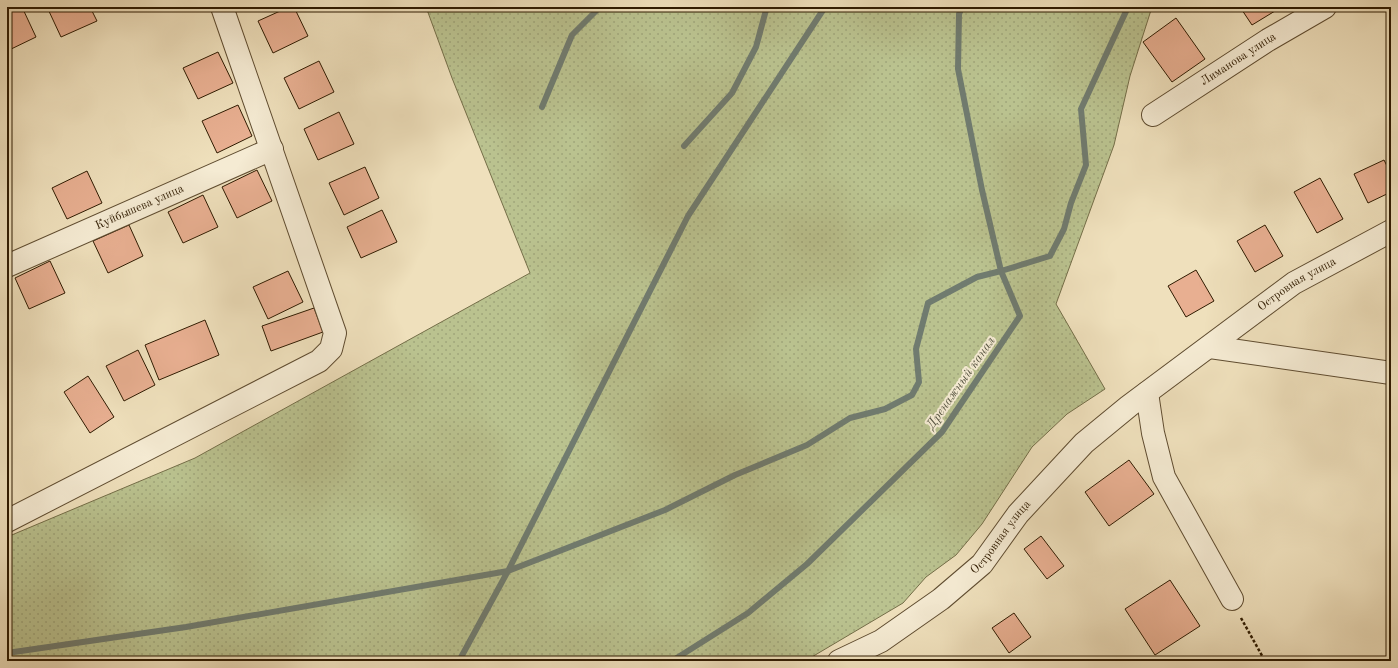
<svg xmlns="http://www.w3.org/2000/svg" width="1398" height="668" viewBox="0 0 1398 668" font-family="'Old Standard TT',serif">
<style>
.grass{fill:url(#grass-dots);stroke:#746e48}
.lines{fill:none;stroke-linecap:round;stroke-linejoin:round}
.stream{stroke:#707b6f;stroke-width:6}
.building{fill:#e8af91;stroke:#2f1b01}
.minor-casing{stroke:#5f4c30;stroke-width:24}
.path{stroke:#2f1b01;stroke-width:2.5;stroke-dasharray:3 2;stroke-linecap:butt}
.minor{stroke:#f5ebd3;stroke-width:22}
.labels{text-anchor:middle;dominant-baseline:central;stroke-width:4;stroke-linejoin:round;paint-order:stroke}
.street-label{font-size:12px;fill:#2f1b01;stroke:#f5ebd3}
.water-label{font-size:13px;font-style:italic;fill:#555341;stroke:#f5ebd3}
</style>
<defs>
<pattern id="grass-dots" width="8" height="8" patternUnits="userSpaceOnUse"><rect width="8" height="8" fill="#bac28f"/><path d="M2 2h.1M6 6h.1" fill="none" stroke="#a0a67a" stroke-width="1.8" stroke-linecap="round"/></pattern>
</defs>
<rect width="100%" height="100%" fill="#efe0bc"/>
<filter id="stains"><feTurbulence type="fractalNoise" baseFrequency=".005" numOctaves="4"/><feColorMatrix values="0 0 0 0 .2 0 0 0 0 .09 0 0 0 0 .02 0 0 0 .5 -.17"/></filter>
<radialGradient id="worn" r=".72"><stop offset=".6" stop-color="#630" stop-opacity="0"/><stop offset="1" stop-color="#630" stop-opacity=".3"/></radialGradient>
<path class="grass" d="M426 7H1152L1130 76 1114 145 1056 304 1105 389 1067 414 1032 447 982 524 956 555 926 577 903 603 805 661H7V537L195 458 530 273 452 78Z"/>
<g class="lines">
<path class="stream" d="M542 107 572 35 600 7
M684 146 732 93 756 47 766 10 768 7
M7 653 186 627 508 571 665 510 735 475 807 445 850 418 885 409 912 395 919 382 916 349 928 303 977 277 1001 271 1050 256 1064 229 1071 203 1086 165 1081 109 1128 7
M459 661 508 571 688 216 825 7
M672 661 748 613 807 564 942 432 1020 316 1001 271 982 190 958 69 959 14 962 7"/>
</g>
<path class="building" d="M18 7H22L36 37 7 51V12Z
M47 7H90L97 21 61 37Z
M289 7H294L308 36 273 53 258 21Z
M1240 7H1272L1275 11 1252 25Z
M1176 18 1205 59 1172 82 1143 42Z
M218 52 233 83 198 99 183 68Z
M319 61 334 92 299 109 284 78Z
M238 105 252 136 217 153 202 121Z
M339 112 354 144 318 160 304 129Z
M1384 160 1391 174V192L1368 203 1354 174Z
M365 167 379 198 344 215 329 183Z
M257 170 272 201 237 218 222 187Z
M87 171 102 203 67 219 52 188Z
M1320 178 1343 219 1317 233 1294 192Z
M203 195 218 227 183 243 168 212Z
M382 210 397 242 361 258 347 227Z
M129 225 143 256 108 273 93 241Z
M1265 225 1283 256 1255 272 1237 241Z
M50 261 65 293 29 309 15 278Z
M1196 270 1214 301 1186 317 1168 286Z
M288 271 303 302 268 319 253 287Z
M314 308 323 332 271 351 262 326Z
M205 320 219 355 159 380 145 345Z
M138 350 155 385 124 401 106 366Z
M88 376 114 417 90 433 64 392Z
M1129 460 1154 494 1109 526 1085 492Z
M1041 536 1064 566 1047 579 1024 549Z
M1170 580 1200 626 1155 655 1125 609Z
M1014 613 1031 637 1009 653 992 628Z"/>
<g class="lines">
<defs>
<g id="minor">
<path id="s1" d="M1153 115 1268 40 1325 7"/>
<path id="s2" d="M7 266 272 149"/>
<path d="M1210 347 1391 373"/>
<path d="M1147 393 1153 433 1164 477 1232 599"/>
<path d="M7 521 319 361 331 349 335 333 222 7"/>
<path id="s3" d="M839 661 881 641 941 599 982 564 1018 514 1084 443 1129 406 1294 283 1391 231"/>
</g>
</defs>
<use href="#minor" class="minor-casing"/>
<path class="path" d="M1241 618 1265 661"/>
<use href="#minor" class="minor"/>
</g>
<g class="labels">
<g class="street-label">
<text stroke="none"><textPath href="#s1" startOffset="102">Лиманова улица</textPath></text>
<text stroke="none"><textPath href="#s2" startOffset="145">Куйбышева улица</textPath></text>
<text stroke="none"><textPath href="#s3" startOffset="598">Островная улица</textPath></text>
<text stroke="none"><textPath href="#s3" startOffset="206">Островная улица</textPath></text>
</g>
<g class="water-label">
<text transform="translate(961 383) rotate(-55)">Дренажный канал</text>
</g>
</g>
<rect width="1398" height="668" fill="none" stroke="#efe0bc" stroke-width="24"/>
<rect x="8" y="8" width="1382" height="652" fill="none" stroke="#2f1b01" stroke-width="2"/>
<rect x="12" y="12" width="1374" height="644" fill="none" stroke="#2f1b01"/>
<rect width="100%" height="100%" filter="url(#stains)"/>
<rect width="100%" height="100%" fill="url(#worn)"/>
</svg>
